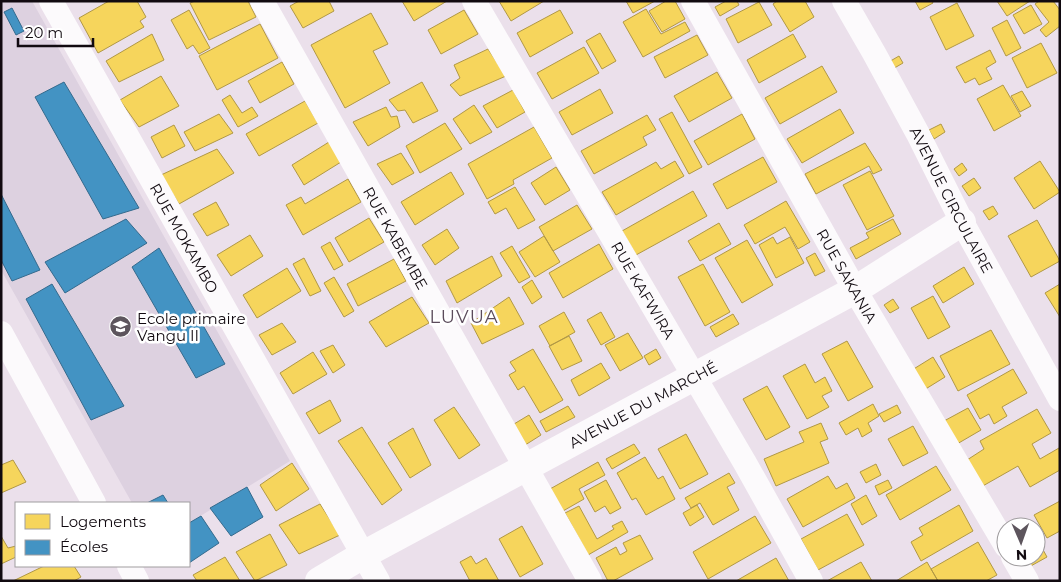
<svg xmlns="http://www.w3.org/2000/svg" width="1061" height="582" viewBox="0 0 1061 582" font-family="Montserrat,sans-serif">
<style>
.education{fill:#ddd1e0}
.homes{fill:#f6d55c;stroke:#b19845}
.schools{fill:#4393c3;stroke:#346a8d}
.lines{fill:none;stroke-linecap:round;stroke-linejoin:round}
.street{stroke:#fcfafc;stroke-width:24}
.secondary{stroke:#fcfafc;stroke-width:28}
.labels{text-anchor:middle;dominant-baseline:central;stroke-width:5;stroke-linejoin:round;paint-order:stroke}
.street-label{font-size:15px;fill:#110a10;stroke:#fff}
.poi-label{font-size:15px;fill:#110a10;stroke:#fff;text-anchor:start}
.quarter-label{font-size:18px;letter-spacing:1px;fill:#5b4b5b;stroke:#fff}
</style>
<rect width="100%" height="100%" fill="#ebe0eb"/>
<path class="education" d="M1 1H32L290 461 189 523V503H132L1 270Z"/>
<path class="homes" d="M109 1H137L146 17 140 21 144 27 98 53 79 18Z
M195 1H248L256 17 209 40 190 3Z
M299 1H329L334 11 303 28 290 6Z
M402 1H447L414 21Z
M499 1H544L511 21Z
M626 1H655L633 13Z
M666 1H675L685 19 662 32 649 11Z
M726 1H737L739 5 720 16 715 7Z
M777 1H805L814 17 790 32 773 4Z
M915 1H932L933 3 920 10Z
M997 1H1030L1007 16Z
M1039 1H1053L1060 10V26L1046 37 1040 30 1049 22 1035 4Z
M759 2 772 25 738 43 726 19Z
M957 3 974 36 946 50 930 17Z
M1031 5 1042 24 1024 34 1013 15Z
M646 9 661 34 685 22 690 31 643 57 623 22Z
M189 10 210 48 199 54 193 45 187 49 171 20Z
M464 10 478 34 441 54 428 30Z
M560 10 573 33 530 57 517 33Z
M371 13 388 44 373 51 390 83 345 108 311 45Z
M1007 20 1021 48 1006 56 992 28Z
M260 24 278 58 217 90 199 56Z
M600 33 616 61 602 69 586 41Z
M152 34 164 60 119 82 106 61Z
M793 34 806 57 759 83 747 60Z
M697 35 708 55 665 78 654 57Z
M1041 43 1057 73 1027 88 1012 58Z
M584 47 599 73 552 99 537 73Z
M488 49 506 76 460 96 450 85 460 78 454 65Z
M990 50 996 62 986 68 992 79 979 85 975 78 965 83 956 67Z
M899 56 903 63 891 70 887 63Z
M282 62 294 84 260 103 248 81Z
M822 66 837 92 780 124 765 98Z
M717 72 732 98 689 122 674 96Z
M161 76 179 106 139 127 120 100Z
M422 82 438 111 413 123 405 110 398 111 389 100Z
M1003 85 1021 116 994 131 977 99Z
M600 89 613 113 572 135 559 112Z
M513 90 525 112 497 128 483 106Z
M1022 91 1031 106 1020 112 1011 96Z
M230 95 242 113 252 107 258 116 238 127 222 100Z
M305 101 318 123 259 156 246 134Z
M474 105 492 132 470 144 453 119Z
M386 107 391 117 397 116 400 127 368 146 353 122Z
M840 109 854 133 802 163 787 139Z
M672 112 702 167 689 174 659 119Z
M219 114 233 133 195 151 184 132Z
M742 114 755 139 708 165 694 141Z
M647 115 656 130 643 137 647 145 594 174 581 151Z
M445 123 462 149 420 173 406 146Z
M941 124 945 132 934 139 929 130Z
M174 125 185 146 162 158 151 137Z
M534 127 552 158 513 180 514 184 487 199 468 164Z
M329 142 341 162 304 185 292 165Z
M865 143 882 170 873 174 869 166 816 194 805 174Z
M217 149 234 173 179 204 161 175Z
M401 153 414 173 392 185 377 164Z
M763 157 777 182 727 209 713 184Z
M675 161 684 176 616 215 602 192 656 162 661 169Z
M1040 161 1060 192 1034 209 1014 178Z
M962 163 967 170 959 176 954 169Z
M556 167 570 190 545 205 531 183Z
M870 171 894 216 867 230 843 185Z
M451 172 464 194 415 225 401 202Z
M974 178 981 188 969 196 962 186Z
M348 179 361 202 303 235 286 205 301 197 305 204Z
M515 187 535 220 518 229 506 208 495 214 488 202Z
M693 191 707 216 636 255 622 231Z
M786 201 810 242 798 249 785 227 755 244 744 225Z
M216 202 229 225 207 236 193 214Z
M577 205 592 229 553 251 539 227Z
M993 206 998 214 989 220 983 211Z
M369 218 384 242 349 262 335 238Z
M893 219 901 234 856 259 850 248 869 238 866 233Z
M1037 220 1060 261 1031 277 1008 236Z
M719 223 731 244 700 261 688 241Z
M447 229 459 248 435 265 422 245Z
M250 235 263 256 231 276 217 255Z
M544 236 560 262 535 277 519 252Z
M773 237 777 244 790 237 804 263 776 278 759 245Z
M747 240 773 285 742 303 715 258Z
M330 242 343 265 334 270 321 247Z
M599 244 613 269 563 298 549 273Z
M512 246 530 277 519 283 500 253Z
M815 253 825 271 815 276 806 258Z
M492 256 502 276 457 303 446 281Z
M304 258 321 291 310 296 293 264Z
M394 259 406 281 358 306 347 284Z
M703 264 730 312 705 326 678 277Z
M964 267 974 284 943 303 933 286Z
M287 268 301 291 257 318 243 295Z
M334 277 354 311 344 317 324 283Z
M532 280 542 297 532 304 522 287Z
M1060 284V317L1045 293Z
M933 296 950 327 928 339 911 308Z
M412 297 429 323 386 347 369 322Z
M509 297 524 324 482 344 471 323Z
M893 299 899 308 890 313 884 305Z
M564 312 575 332 550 346 539 326Z
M601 312 615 337 601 345 587 320Z
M733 314 739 324 716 337 710 327Z
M282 323 296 342 272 355 259 335Z
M991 330 1010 364 958 391 940 356Z
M628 333 643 358 620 371 605 345Z
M569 336 582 361 562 370 549 346Z
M847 341 873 387 848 401 822 354Z
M333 345 345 365 333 373 320 351Z
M533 349 563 400 540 413 524 386 518 390 509 375 516 371 510 362Z
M656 349 661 358 649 365 644 356Z
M313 352 327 374 293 394 280 373Z
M933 357 945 377 924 390 912 370Z
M601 363 610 378 579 396 571 380Z
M805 364 815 383 825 377 832 391 822 396 829 407 807 419 783 376Z
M1013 369 1027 393 1002 407 1007 416 994 424 989 414 980 419 967 395Z
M767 386 790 427 766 440 743 399Z
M330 400 341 421 319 434 306 413Z
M873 404 879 416 868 423 872 431 862 437 858 428 846 435 839 423Z
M897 405 901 413 884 422 879 414Z
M568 406 575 417 546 432 540 421Z
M454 407 480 445 459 459 434 420Z
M968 408 981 430 957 444 944 421Z
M1037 409 1051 433 1032 444 1040 459 1059 448 1060 470 1030 487 1018 466 981 487 967 460 984 449 980 441Z
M529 415 541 435 522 447 509 427Z
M821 423 828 439 820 442 829 463 776 486 764 459 804 442 799 432Z
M913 426 928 453 903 466 888 439Z
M362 427 402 490 382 505 338 441Z
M413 428 431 465 410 478 388 443Z
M686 434 708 474 680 489 658 449Z
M634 444 640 453 612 469 606 459Z
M645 457 658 479 663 476 675 499 646 515 636 498 632 500 617 473Z
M13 460 26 482 1 493V465Z
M598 462 605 475 579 489 584 499 563 511 550 489Z
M292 463 309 489 276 511 260 485Z
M876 464 881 475 866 483 860 472Z
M936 466 951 490 900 520 886 495Z
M729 473 735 483 727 487 739 510 713 525 700 503 691 508 685 498Z
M828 476 836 489 847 483 855 498 803 527 787 499Z
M606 480 621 508 610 514 605 506 595 512 584 492Z
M888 480 892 488 879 495 875 486Z
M866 495 877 516 862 525 851 504Z
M1060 501V531L1047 538 1034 515Z
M320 504 340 535 299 554 279 525Z
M697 505 704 517 690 526 683 513Z
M959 505 973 531 921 561 911 542 923 535 919 528Z
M579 506 597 539 614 529 612 526 622 521 628 532 588 555 565 513Z
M847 514 864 545 818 570 801 539Z
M755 516 771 543 708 579 693 552Z
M522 526 543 564 520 577 499 539Z
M270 534 287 565 255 581 236 552Z
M640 535 653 559 613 581H608L596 558 616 547 620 555 627 551 623 543Z
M1 536 8 548 16 546V557L1 564Z
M1036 537 1047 557 1029 567 1024 557H1036Z
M978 542 997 575 986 581H938L931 569Z
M471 556 476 564 486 558 499 581H470L460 562Z
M225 557 240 581H197L193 575Z
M776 558 789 581H736Z
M861 562 872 581H827Z
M927 562 938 581H896Z
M44 566H74L81 577 74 581H13Z"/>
<path class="schools" d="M12 8 24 31 16 35 4 12Z
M64 82 139 208 103 219 35 97Z
M1 194 40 270 12 281 1 260Z
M126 219 147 243 65 293 45 262Z
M159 248 225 364 196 378 132 267Z
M52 284 124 406 91 420 26 299Z
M247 487 263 517 231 536 210 508Z
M163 495 168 503H147Z
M201 516 219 543 189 563V523Z"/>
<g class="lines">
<g class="street">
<path id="s1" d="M51 1 378 581"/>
<path id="s2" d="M262 1 590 581"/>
<path id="s3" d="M474 1 745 463 811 581"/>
<path id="s4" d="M693 1 855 290 1006 546"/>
<path id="s5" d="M844 1 874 53 918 134 962 222 1060 399"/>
<path d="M1 333 94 503"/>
<path d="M1013 557 1027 581"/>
<path d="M129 566 137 581"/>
</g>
<path class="secondary" id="s6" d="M319 581 363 555 855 290 962 222"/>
</g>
<defs>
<symbol id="school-disc" viewBox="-11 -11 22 22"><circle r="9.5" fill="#5d555d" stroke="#fff"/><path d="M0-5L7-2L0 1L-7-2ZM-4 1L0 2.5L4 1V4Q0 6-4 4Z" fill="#fff"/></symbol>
</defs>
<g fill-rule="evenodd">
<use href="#school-disc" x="108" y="314" width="25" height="25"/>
</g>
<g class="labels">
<g class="street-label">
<text stroke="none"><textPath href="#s5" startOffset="226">AVENUE CIRCULAIRE</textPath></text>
<text stroke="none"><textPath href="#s1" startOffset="272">RUE MOKAMBO</textPath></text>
<text stroke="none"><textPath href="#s2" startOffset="272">RUE KABEMBE</textPath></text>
<text stroke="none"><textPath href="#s4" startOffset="315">RUE SAKANIA</textPath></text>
<text stroke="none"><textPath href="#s3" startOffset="335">RUE KAFWIRA</textPath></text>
<text stroke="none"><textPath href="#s6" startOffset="369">AVENUE DU MARCHÉ</textPath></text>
</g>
<g class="poi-label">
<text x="137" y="318">Ecole primaire<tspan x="137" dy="17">Vangu II</tspan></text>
</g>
<g class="quarter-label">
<text x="464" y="317">LUVUA</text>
</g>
</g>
<rect width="1061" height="582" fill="none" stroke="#110a10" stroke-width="5"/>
<rect x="15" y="502" width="175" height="65" fill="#ffffff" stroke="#a09d9f"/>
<rect x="25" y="514" width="25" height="15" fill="#f6d55c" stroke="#a09d9f"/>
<text x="60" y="527" font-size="15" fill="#110a10">Logements</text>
<rect x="25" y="540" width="25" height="15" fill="#4393c3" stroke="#a09d9f"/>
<text x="60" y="552" font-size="15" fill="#110a10">Écoles</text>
<g transform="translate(1021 542) rotate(178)"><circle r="24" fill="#ffffff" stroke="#a09d9f"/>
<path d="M0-4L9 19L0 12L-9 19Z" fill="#5d555d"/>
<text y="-8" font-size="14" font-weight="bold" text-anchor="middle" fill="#110a10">N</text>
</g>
<path d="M18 38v8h75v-8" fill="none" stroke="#110a10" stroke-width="2.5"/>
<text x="25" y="38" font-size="15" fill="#110a10" stroke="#ffffff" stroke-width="4" paint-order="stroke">20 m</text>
</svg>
